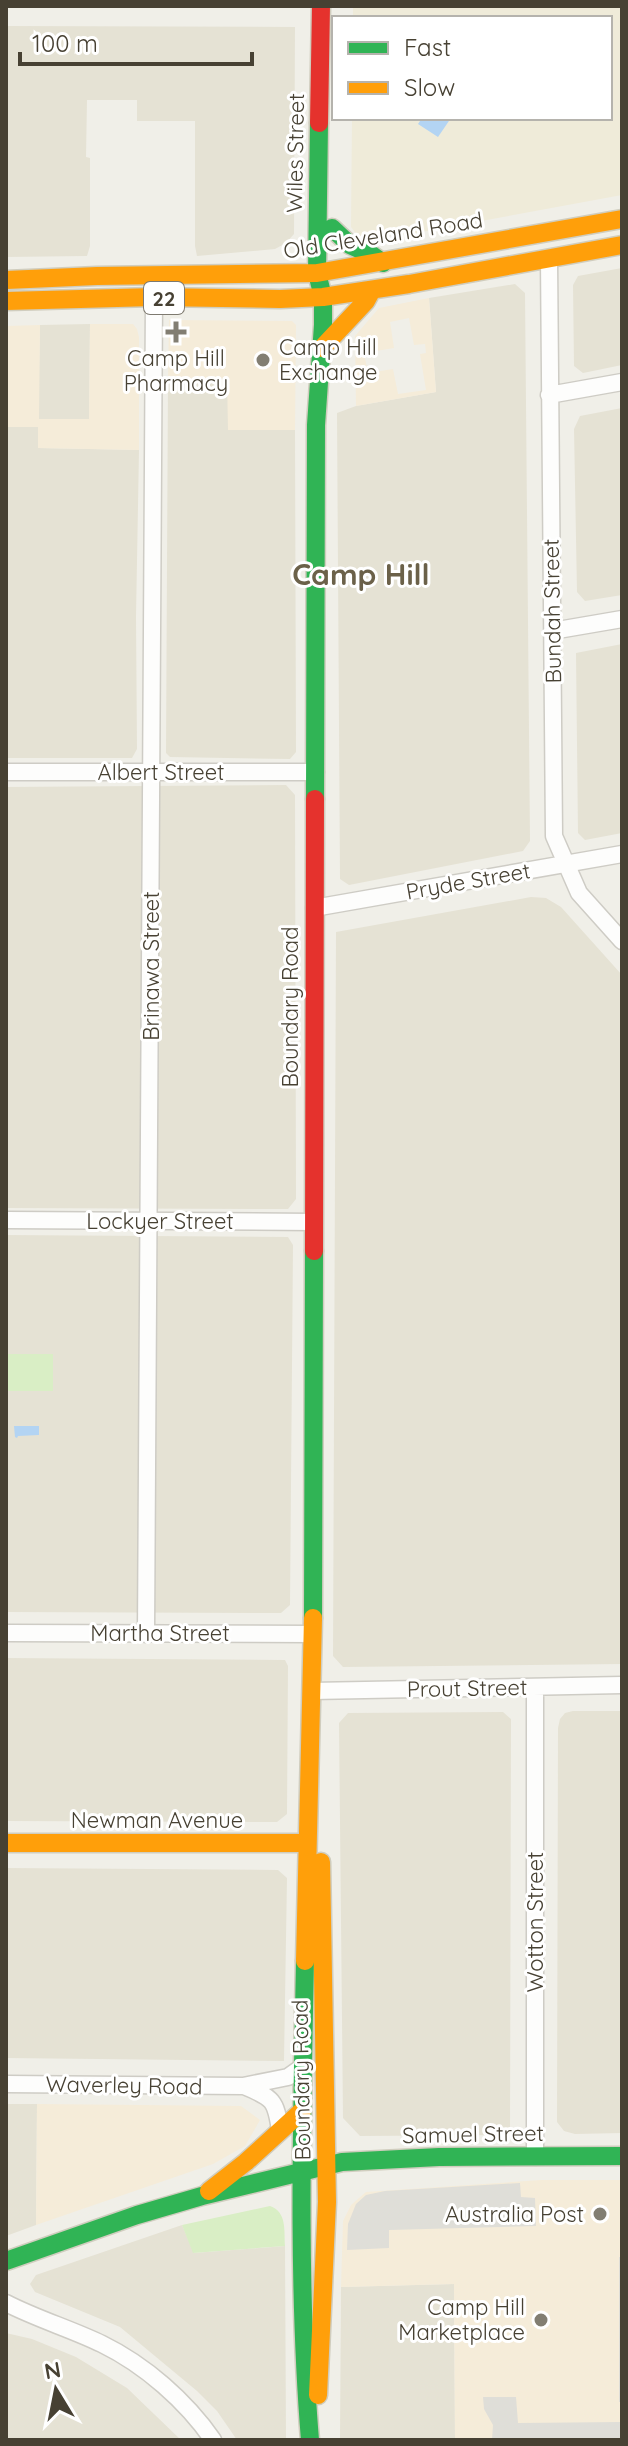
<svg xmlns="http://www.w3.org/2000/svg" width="628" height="2446" viewBox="0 0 628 2446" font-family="Quicksand,sans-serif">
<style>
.residential{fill:#e5e2d4}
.commercial{fill:#f5ecd9;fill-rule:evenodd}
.education{fill:#efebd9}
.green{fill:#d9eec5}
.parking{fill:#dfded8}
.water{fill:#b3d4f3}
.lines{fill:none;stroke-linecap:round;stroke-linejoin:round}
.street-casing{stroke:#ceccc5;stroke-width:19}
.fast-casing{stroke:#d0cdbe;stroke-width:21}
.slow-casing{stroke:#d0cdbe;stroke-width:21}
.jam-casing{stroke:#d0cdbe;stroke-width:21}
.street{stroke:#fdfdfc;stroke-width:16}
.fast{stroke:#30b455;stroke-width:18}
.slow{stroke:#ff9f0a;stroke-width:18}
.jam{stroke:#e5322d;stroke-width:18}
.poi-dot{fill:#827e72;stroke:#fff;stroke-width:3}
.labels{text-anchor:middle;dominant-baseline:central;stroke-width:6;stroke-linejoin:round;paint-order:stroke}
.shield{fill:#fff;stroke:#7e7a70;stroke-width:2}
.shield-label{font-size:20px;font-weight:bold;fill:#474133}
.street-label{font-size:22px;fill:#474133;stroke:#fff}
.poi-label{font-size:22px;fill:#474133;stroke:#fff;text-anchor:end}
.district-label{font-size:30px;font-weight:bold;fill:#6b6149;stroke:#fff}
</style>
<rect width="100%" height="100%" fill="#f0efe8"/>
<path class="residential" d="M6 26 295 27 294 234 286 243 275 249 197 256 195 246V121H137V100H87L86 157 90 158V246L87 256 6 257Z
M622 268V365L583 373 574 366 573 285 578 276Z
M515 284 525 293 530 841 523 851 349 885 340 879 337 413 356 406 436 392 429 298Z
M90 324 89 419H38L40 325Z
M228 378 229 430H295L296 752 290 759 170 757 166 753 168 379Z
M622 408V595L585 601 577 592 574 429 580 416Z
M6 427H38L39 448 139 450 136 617 137 749 132 758H6Z
M622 644V833L585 840 578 833 576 653Z
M286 785 295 795 296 1199 288 1209 6 1208V787Z
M531 897 546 898 561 907 622 975V1664L343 1667 333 1656 336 932Z
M6 1235 288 1237 293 1245 290 1605 281 1613 6 1612Z
M6 1658 285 1660 288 1666 287 1814 277 1822 6 1821Z
M573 1711H622V2133L575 2134 564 2131 557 2122 558 1728 560 1719 565 1713Z
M503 1712 511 1719 510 2135 360 2136 343 2118 339 1723 348 1713Z
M6 1868 278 1870 287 1878 284 2061 6 2058Z
M6 2104H37L36 2225 6 2236Z
M182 2225 194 2253 285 2246 286 2440H237L217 2411 197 2391 120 2327 35 2292 30 2284 36 2275Z
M454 2284 455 2440H340L341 2287Z
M6 2333 32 2339 76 2357 127 2388 181 2440H6Z"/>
<path class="commercial" d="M429 298 436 392 356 406 355 336 379 308ZM409 318 414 345 425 344 426 353 420 354 426 390 398 394 393 369 368 373 364 353 394 348 390 322Z
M169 320 292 321 296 325 295 430H228L227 378 168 379Z
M90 324H133L137 329 139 337V450L38 448V427H6V326L40 325 39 419H89Z
M37 2104 241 2106 260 2120 245 2146 213 2164 36 2225Z
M541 2180H622V2440H455L454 2284 341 2287 343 2221 351 2205 366 2192Z"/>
<path class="education" d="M353 6H622V195L411 234 365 237 357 235 351 227 352 118H610V18H353Z"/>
<path class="green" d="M6 1354H53V1391H6Z
M270 2206C287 2212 284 2230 285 2246L193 2253 182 2225Z"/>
<path class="parking" d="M520 2183 521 2197 535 2198 536 2226 389 2230V2248L347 2250 348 2224 356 2204 366 2195 385 2191Z
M619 2257H622V2402H619Z
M483 2397H516L518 2423 622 2422V2440H492L493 2425 484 2409Z"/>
<path class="water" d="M422 118H451L438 137 418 124Z
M14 1426H39V1435L18 1436 17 1438 15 1437Z"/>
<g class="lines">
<defs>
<path id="street" d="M549 259 554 836 579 893 622 941
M549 395 622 382
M552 631 622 619
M6 772H316
M314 908 622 854
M6 1220 314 1222
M6 1633 313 1634
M146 1634 154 297
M535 1687V2157
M312 1691 622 1685
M6 2084 243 2086 288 2077 302 2067
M244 2086C273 2098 276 2100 280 2131
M6 2303C37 2319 71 2329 102 2344 145 2365 186 2401 213 2440"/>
<path id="fast" d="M332 228 350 245 372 255 383 263
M315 799 316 425 323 325V297L317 273 319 123
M313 1618 314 1251
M305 1961C302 2119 297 2282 310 2440
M6 2261 137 2215 202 2196 342 2162 439 2157 622 2156"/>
<path id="slow" d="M6 280 97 276 317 273 622 219
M6 301 154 297 280 299 323 297 409 284 622 245
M322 348 366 301 372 290
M6 1843H307
M305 1961 313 1618
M209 2191 246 2162 302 2111
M318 2395 327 2202 321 1862"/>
<path id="jam" d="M319 123 321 6
M314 1251 315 799"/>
</defs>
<use href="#street" class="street-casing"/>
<use href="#fast" class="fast-casing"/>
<use href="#slow" class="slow-casing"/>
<use href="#jam" class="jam-casing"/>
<use href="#street" class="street"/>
<use href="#fast" class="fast"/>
<use href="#slow" class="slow"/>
<use href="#jam" class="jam"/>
</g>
<g class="poi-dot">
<path d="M172 320h8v8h8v8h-8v8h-8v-8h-8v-8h8z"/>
<circle cx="263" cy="360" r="8"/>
<circle cx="600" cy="2214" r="8"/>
<circle cx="541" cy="2320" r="8"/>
</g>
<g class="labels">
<rect class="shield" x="144" y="282" width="40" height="32" rx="6"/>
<g class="shield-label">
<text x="164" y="298">22</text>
</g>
<g class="street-label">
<text transform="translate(295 153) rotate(-89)">Wiles Street</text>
<text transform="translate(383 235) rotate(-9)">Old Cleveland Road</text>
<text transform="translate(552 611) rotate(-91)">Bundah Street</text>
<text x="161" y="772">Albert Street</text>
<text transform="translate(468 881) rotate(-10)">Pryde Street</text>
<text transform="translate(151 966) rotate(-90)">Brinawa Street</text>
<text transform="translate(290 1007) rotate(-90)">Boundary Road</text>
<text x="160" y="1221">Lockyer Street</text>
<text x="160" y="1633">Martha Street</text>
<text transform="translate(467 1688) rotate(-1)">Prout Street</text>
<text x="157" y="1820">Newman Avenue</text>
<text transform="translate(535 1922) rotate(-90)">Wotton Street</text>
<text transform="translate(301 2080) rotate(-91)">Boundary Road</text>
<text transform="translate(124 2085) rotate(1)">Waverley Road</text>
<text transform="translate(473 2134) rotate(-1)">Samuel Street</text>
</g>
<g class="poi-label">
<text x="279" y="347" text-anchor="start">Camp Hill<tspan x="279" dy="25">Exchange</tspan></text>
<text x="176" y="358" text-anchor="middle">Camp Hill<tspan x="176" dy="25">Pharmacy</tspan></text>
<text x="584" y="2214">Australia Post</text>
<text x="525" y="2307">Camp Hill<tspan x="525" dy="25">Marketplace</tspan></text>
</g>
<g class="district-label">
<text x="361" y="574">Camp Hill</text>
</g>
</g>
<rect width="628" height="2446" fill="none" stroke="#474133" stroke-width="16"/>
<rect x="332" y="16" width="280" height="104" fill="#ffffff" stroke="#b5b3ad" stroke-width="2"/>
<rect x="348" y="42" width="40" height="12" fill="#30b455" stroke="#b5b3ad" stroke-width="2"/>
<text x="404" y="56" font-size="24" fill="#474133">Fast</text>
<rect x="348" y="82" width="40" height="12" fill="#ff9f0a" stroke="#b5b3ad" stroke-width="2"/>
<text x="404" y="96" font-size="24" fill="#474133">Slow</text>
<g transform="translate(56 2390) rotate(350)" stroke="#ffffff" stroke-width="6" paint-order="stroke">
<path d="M0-6L14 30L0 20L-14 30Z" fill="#474133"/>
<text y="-12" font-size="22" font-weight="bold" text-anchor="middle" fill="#474133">N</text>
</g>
<path d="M20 52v12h232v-12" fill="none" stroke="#474133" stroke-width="4"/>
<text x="32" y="52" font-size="24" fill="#474133" stroke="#ffffff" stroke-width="6" paint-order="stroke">100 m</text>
</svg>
